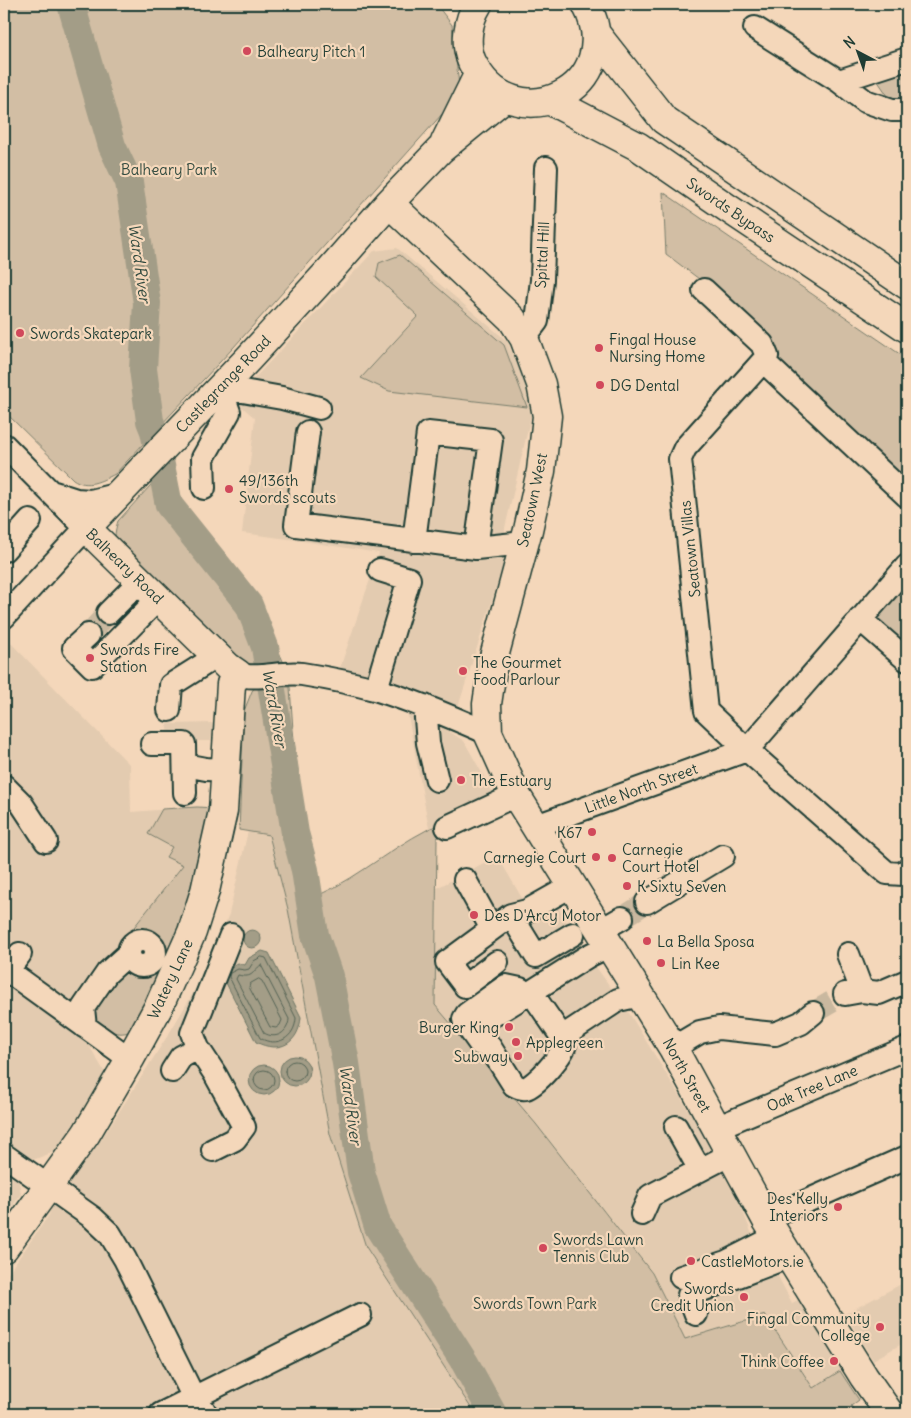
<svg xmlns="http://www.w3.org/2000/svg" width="911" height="1418" viewBox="0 0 911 1418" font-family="Delius,sans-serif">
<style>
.built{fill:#e3cbb0}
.green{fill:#d2bea4;stroke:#787e6c}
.water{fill:#a39d87;stroke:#6e7766}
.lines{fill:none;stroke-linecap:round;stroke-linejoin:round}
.shore{stroke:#546355;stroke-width:1}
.river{stroke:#a39d87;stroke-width:28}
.minor-tunnel{stroke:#c9b89f;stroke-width:22;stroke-dasharray:22 11;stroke-linecap:butt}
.minor-casing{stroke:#1f3d34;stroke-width:26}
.major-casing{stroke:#1f3d34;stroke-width:31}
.minor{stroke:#f4d7ba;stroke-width:22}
.major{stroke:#f4d7ba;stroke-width:28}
.poi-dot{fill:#d1495b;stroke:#f4d7ba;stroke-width:2}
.labels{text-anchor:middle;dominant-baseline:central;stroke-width:4.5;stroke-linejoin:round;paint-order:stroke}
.poi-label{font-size:15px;fill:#1f3d34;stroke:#f4d7ba;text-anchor:start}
.park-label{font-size:15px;fill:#314a3f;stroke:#f4d7ba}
.street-label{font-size:15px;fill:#1f3d34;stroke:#f4d7ba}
.water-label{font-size:16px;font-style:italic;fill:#334b40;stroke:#f4d7ba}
</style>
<rect width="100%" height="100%" fill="#f4d7ba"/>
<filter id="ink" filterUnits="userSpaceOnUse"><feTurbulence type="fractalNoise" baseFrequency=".02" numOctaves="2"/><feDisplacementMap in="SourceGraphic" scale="10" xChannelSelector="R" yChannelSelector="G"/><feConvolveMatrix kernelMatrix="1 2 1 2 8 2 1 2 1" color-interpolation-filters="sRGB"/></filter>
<g filter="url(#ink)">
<path class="built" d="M397 248 507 341 524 380 531 416 505 528 504 563 458 707 446 703 387 679 339 671 379 553 296 540 242 533 255 418 234 400 374 251Z
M4 636 130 765 131 812 197 807 172 943 160 966 100 1025 87 1042 104 1071 103 1075 57 1151 30 1161 17 1171 21 1194 4 1218Z
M407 710 439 725 464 741 496 798 480 807 429 828Z
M214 723 211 741H168L167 724Z
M248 831 269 834 288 909 330 1134 366 1247 475 1414H4V1279L49 1215 65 1164 101 1140 170 1032 205 973 229 914Z
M498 857 526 905 552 896 576 939 629 1013 689 1111 692 1110 705 1139 742 1209 751 1232 769 1259 792 1303 798 1300 843 1370 813 1388 765 1315 685 1339 652 1272 536 1124 435 1005 437 888 491 859 492 860Z
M907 1199V1229L899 1203Z
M907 1281V1341L873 1360 845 1314Z"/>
<path class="green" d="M4 4H436L452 25 460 94 233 348 115 474C101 481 87 489 73 479L4 411Z
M907 70V101L888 96 877 80Z
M663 192 907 359V479L771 360 767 344 699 279 666 254Z
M400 255 504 345 527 407 389 391 361 378 418 316 376 277 379 263Z
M171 463 175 504 193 528 205 529 226 565 260 610 283 661 248 666 223 647 116 541C114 534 116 528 118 521Z
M907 578V649L873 618Z
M256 686 290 687 293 730 305 834 319 895C362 876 401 839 444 822L449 831 437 838 435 1005 536 1124 652 1273 685 1339 765 1315 813 1388 840 1371 859 1400 851 1406 857 1414H475L366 1247 330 1134 288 909 269 835 239 830 244 711 252 691Z
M197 807 215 808 205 851 169 962 131 1031C115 1038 102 1027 90 1018L117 970 148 971 160 966 166 954 163 946 146 933 134 937 131 931 183 865 166 857 172 847 148 834 162 809Z"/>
<path class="water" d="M243 939a9 9 0 1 1 18 0a9 9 0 1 1-18 0Z
M262 951 269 953 301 1017C299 1044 279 1054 256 1042L223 977 226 969 238 963 245 965 249 958Z
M280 1071a15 15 0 1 1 30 0a15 15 0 1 1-30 0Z
M249 1080a15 15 0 1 1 30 0a15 15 0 1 1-30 0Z"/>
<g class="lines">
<path class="shore" d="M262 957 266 958 296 1018C295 1038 277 1048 260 1038L229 977 230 973 238 969 245 970 249 969 254 961Z
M261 965 289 1019C288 1033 276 1040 264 1033L236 979 238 975C254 979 252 971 261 965Z
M259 979 262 981 282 1020 280 1025 276 1028 270 1027 249 987 250 984Z
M285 1071a10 10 0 1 1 20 0a10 10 0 1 1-20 0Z
M254 1080a10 10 0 1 1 20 0a10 10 0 1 1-20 0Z"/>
<path class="river" d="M71 4 112 146 129 182 147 303 143 369 150 421 154 431 169 505 249 605 265 647 295 833 305 870 315 935 329 976 346 1063 361 1172 378 1227 465 1363 493 1414"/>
<path class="minor-tunnel" d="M88 635 108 613
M622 918 647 902
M813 1013 845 994"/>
<defs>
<path id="minor" d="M755 28 839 81 865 101 892 110H907
M839 81 907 59
M704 290 762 344 767 356 763 361 685 448 680 459 706 711 747 750 887 873 903 874 907 870
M524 338 537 321 542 280 546 168
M763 361 907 496
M308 432 296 525 476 548 524 543
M4 445 86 528 4 617
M204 488 203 458 229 412 220 387 282 398 319 408
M51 492 76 500 91 501 119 494
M414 541 428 433 491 440 476 548
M4 550 30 521
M108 613 140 581
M860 619 907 660
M88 635 74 648 92 666 158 599
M238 674C255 681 282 671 302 674 327 678 353 683 378 690 416 702 452 717 488 733
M376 689 409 579 380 570
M425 706 428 743 437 780
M169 710 171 685 217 656
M152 744H184L185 793
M185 765 206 769 226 770
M4 786 21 803 46 841
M536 826 747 750 907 566
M447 827 516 795
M465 880 492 929
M647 902 723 856
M511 915 536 956 573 934
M601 930 622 918
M129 953a13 13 0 1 1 26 0a13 13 0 1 1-26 0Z
M610 945 588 956 531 992 562 1037 618 1000 641 995
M848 954 862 991
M497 962 465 986 447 962 511 915 527 911 573 885
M4 968 130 1059
M7 971 20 954
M531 992 482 1022 478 1026 481 1033 514 1085C518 1087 522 1089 526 1088 535 1086 564 1054 565 1044 565 1042 563 1039 562 1037
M845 994 862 991 879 993 907 981
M85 1027 83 1008 107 973 128 954
M480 1044 465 1023 464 1019 467 1014 506 986 520 989
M198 1048 215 1074 244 1127 235 1139 213 1150
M673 1048 700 1032 719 1028 775 1034 801 1023 813 1013
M172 1071 181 1057 198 1048 192 1033 231 935
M676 1127 700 1170
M716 1128 907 1048
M4 1155 93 1218 110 1234 125 1259 194 1398 200 1403 206 1414
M642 1214 650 1196 731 1154
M766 1219 907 1157
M681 1277 726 1262 777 1236
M696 1314 689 1295 790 1256
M161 1414 360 1315"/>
<path id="major" d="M478 4C468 20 464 44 472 62 513 146 630 86 586 4
M597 35 664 120 907 285
M551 101 639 147 726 207 907 328
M445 142 478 75
M389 203 512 319 524 338 541 384 547 416 541 471 528 530 494 657 487 704 488 733 516 795 673 1048 766 1219 864 1377 890 1414
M4 1248 86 1134 130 1059 159 1006 192 932 205 891 223 811 231 684 238 674 228 667 86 528 248 359 331 269 389 203 440 150 505 97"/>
</defs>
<use href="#minor" class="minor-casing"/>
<use href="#major" class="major-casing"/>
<use href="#minor" class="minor"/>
<use href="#major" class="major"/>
</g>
</g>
<g class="poi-dot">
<circle cx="247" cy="51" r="5"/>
<circle cx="20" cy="333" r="5"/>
<circle cx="599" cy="348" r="5"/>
<circle cx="600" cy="385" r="5"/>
<circle cx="229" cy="489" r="5"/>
<circle cx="90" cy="658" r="5"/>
<circle cx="463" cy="671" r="5"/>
<circle cx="461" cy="780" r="5"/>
<circle cx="592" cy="832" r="5"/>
<circle cx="596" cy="857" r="5"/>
<circle cx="612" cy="858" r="5"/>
<circle cx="627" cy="886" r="5"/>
<circle cx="474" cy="915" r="5"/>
<circle cx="647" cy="941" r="5"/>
<circle cx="661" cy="963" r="5"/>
<circle cx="509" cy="1027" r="5"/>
<circle cx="516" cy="1042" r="5"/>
<circle cx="518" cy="1056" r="5"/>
<circle cx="838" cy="1207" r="5"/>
<circle cx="543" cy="1248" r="5"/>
<circle cx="691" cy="1261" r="5"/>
<circle cx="744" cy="1297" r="5"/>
<circle cx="880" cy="1327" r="5"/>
<circle cx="834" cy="1361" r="5"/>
</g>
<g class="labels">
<g class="poi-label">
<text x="257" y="51">Balheary Pitch 1</text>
<text x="30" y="333">Swords Skatepark</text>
<text x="609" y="339">Fingal House<tspan x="609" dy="17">Nursing Home</tspan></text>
<text x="610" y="385">DG Dental</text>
<text x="239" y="480">49/136th<tspan x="239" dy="17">Swords scouts</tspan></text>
<text x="100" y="649">Swords Fire<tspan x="100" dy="17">Station</tspan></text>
<text x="473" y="662">The Gourmet<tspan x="473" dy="17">Food Parlour</tspan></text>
<text x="471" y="780">The Estuary</text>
<text x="582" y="832" text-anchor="end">K67</text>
<text x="622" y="849">Carnegie<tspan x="622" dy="17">Court Hotel</tspan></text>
<text x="586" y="857" text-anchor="end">Carnegie Court</text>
<text x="637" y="886">K Sixty Seven</text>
<text x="484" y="915">Des D'Arcy Motor</text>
<text x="657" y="941">La Bella Sposa</text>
<text x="671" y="963">Lin Kee</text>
<text x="499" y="1027" text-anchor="end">Burger King</text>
<text x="526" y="1042">Applegreen</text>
<text x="508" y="1056" text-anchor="end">Subway</text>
<text x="828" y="1198" text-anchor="end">Des Kelly<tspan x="828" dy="17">Interiors</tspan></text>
<text x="553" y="1239">Swords Lawn<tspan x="553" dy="17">Tennis Club</tspan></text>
<text x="701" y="1261">CastleMotors.ie</text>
<text x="734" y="1288" text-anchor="end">Swords<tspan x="734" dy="17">Credit Union</tspan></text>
<text x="870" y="1318" text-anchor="end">Fingal Community<tspan x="870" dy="17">College</tspan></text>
<text x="824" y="1361" text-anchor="end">Think Coffee</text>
</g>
<g class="park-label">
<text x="169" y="169">Balheary Park</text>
<text x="535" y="1303">Swords Town Park</text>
</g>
<g class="street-label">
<text transform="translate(731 210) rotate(34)">Swords Bypass</text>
<text transform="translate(542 255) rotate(-87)">Spittal Hill</text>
<text transform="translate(223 384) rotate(-46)">Castlegrange Road</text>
<text transform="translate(532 500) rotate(-78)">Seatown West</text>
<text transform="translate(690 549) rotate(-96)">Seatown Villas</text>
<text transform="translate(125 566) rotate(44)">Balheary Road</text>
<text transform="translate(641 788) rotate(-20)">Little North Street</text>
<text transform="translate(170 979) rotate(-65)">Watery Lane</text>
<text transform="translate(687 1075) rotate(61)">North Street</text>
<text transform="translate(812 1088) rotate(-23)">Oak Tree Lane</text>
</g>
<g class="water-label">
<text transform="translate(140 263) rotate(82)">Ward River</text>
<text transform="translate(275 708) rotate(80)">Ward River</text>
<text transform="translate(351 1105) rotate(82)">Ward River</text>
</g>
</g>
<rect width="911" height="1418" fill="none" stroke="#f4d7ba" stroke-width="20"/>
<rect x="10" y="10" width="891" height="1398" fill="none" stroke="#1f3d34" stroke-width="2" filter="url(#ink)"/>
<g transform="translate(858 52) rotate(319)" stroke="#f4d7ba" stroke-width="4" paint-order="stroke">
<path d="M0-4L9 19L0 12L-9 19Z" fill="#1f3d34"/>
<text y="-8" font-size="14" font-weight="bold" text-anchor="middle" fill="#1f3d34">N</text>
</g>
</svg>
